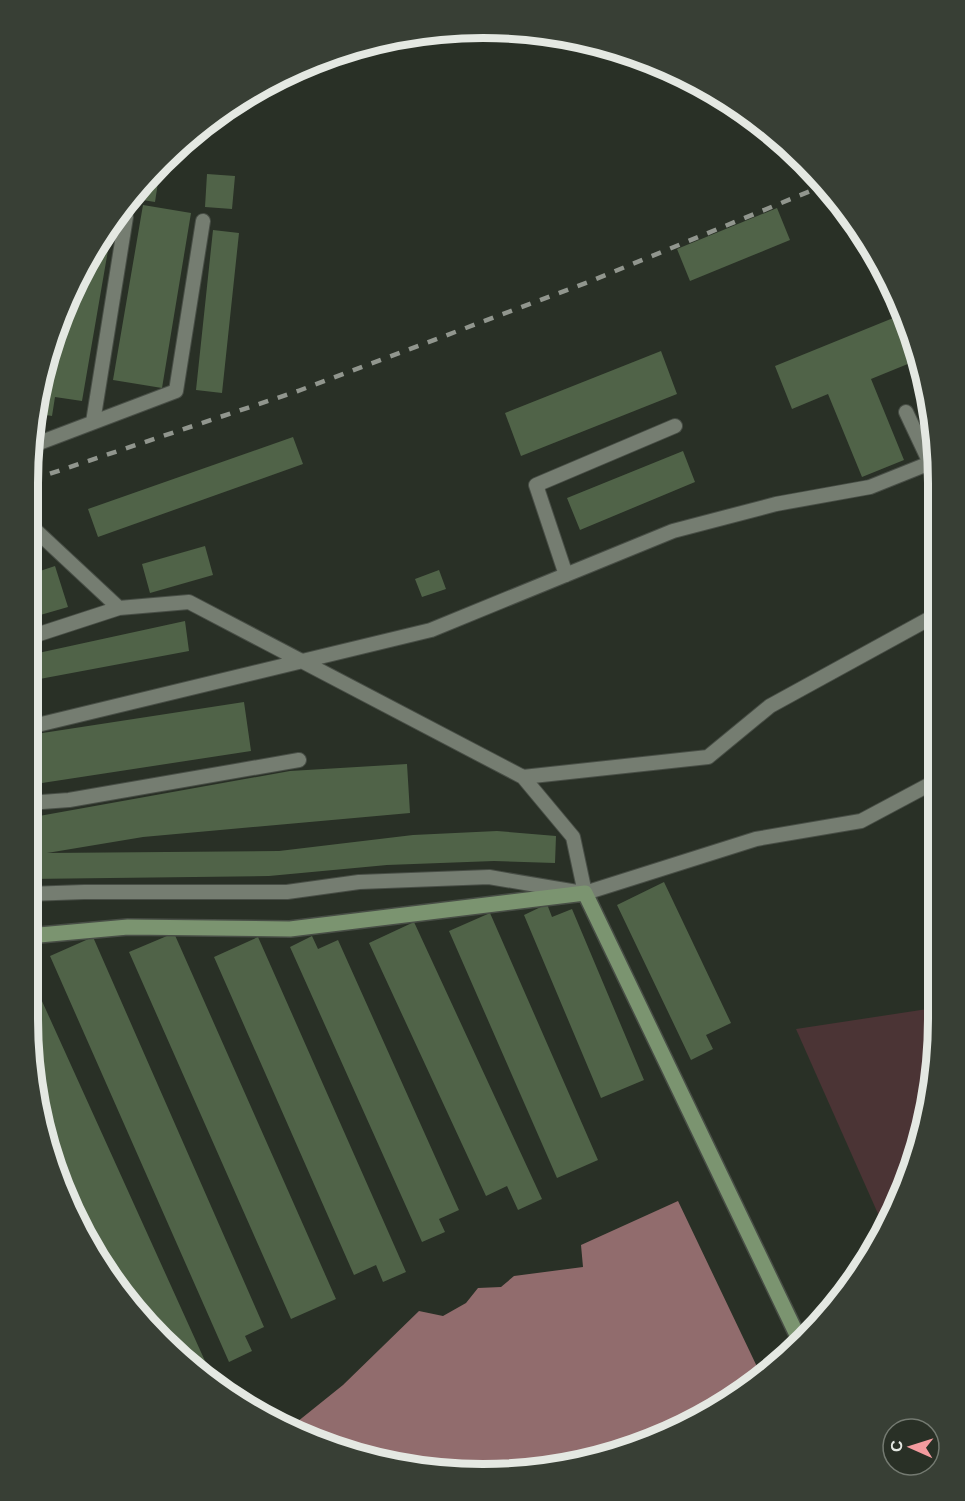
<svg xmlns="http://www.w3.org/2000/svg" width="965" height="1501" viewBox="0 0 965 1501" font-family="Arial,sans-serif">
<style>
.green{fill:#4b3435}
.water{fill:#916c6d}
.building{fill:#506348}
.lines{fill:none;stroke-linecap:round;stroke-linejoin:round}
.lane-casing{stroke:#484e46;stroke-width:16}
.secondary-casing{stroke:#484e46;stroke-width:18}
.lane{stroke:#757d71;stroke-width:14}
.secondary{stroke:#7b9470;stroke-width:15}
.rail{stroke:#91968e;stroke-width:4.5;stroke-dasharray:10 10;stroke-linecap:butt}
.rim{fill:none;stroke:#e4e8e2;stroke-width:8}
</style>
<rect width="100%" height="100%" fill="#293026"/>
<path class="green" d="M934 1008V1078L903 1193 883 1225 796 1029Z"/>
<path class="water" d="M678 1201 761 1375 735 1397 600 1459 453 1473 336 1450 292 1426 343 1385 419 1311 443 1316 466 1303 478 1288 501 1287 514 1276 583 1267 581 1245Z"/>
<path class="building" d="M207 174 235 176 232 209 205 207Z
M148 175 159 176 155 202 130 198 140 182Z
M143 205 191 213 162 388 113 380Z
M777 208 790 240 690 281 677 249Z
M112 227 82 401 55 397 52 416 34 413 62 308Z
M213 230 239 233 222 393 196 390Z
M903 314 920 359 871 379 904 460 862 477 828 394 792 409 775 366Z
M661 351 677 394 521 456 505 413Z
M293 437 303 464 98 537 88 509Z
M683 451 695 482 580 530 567 498Z
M205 546 213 575 150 593 142 564Z
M55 566 68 607 30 618V588L38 585 34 573Z
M439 570 446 589 422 597 415 579Z
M185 621 189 651 29 681V655Z
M244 702 251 751 29 785V760L40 758 36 734Z
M407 764 410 813 143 837 47 853 279 851 413 835 497 831 556 836 555 863 494 861 387 865 269 876 28 879V818L290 771Z
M664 882 731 1023 706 1035 713 1049 691 1060 617 905Z
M547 904 552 917 572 909 644 1080 601 1098 524 915Z
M490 913 598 1160 557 1178 449 931Z
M414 922 542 1199 518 1210 507 1186 486 1196 369 943Z
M174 933 336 1299 291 1319 129 952Z
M312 936 318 949 338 940 459 1210 439 1219 445 1232 422 1242 290 947Z
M93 937 264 1327 245 1336 252 1351 229 1362 50 956Z
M258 937 406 1272 383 1282 376 1265 354 1275 214 957Z
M27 968 210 1372 202 1376 111 1280 46 1136 27 1018Z"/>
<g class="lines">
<defs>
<path id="lane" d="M93 422 126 217
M31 446 176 391 203 221
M30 525 119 608 189 602 523 777 573 837 585 893 756 839 861 821 936 781
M566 575 536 485 675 426
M30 637 119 608
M29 727 431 630 673 531 776 504 870 487 930 463 906 412
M523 777 708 757 770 706 936 615
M28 803 69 800 299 760
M28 894 84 892H287L359 882 489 877 577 892"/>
<path id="secondary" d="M28 936 128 927 290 929 585 893 800 1341"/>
</defs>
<use href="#lane" class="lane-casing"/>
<use href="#secondary" class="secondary-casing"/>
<use href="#lane" class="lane"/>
<use href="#secondary" class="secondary"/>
<path class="rail" d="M31 480 298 391 591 281 825 185"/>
</g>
<path d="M0 0H965V1501H0ZM483 38H483A445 445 0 0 1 928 483V1019A445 445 0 0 1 483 1464H483A445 445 0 0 1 38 1019V483A445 445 0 0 1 483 38Z" fill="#383f35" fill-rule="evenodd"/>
<path class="rim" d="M483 38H483A445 445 0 0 1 928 483V1019A445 445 0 0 1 483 1464H483A445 445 0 0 1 38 1019V483A445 445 0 0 1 483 38Z"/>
<g transform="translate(911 1447) rotate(273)"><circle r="28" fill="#293026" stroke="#747a71" stroke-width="1.5"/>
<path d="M0-4.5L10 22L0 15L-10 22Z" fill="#f49b9f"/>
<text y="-9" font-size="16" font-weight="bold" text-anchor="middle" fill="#e4e8e2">С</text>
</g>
</svg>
